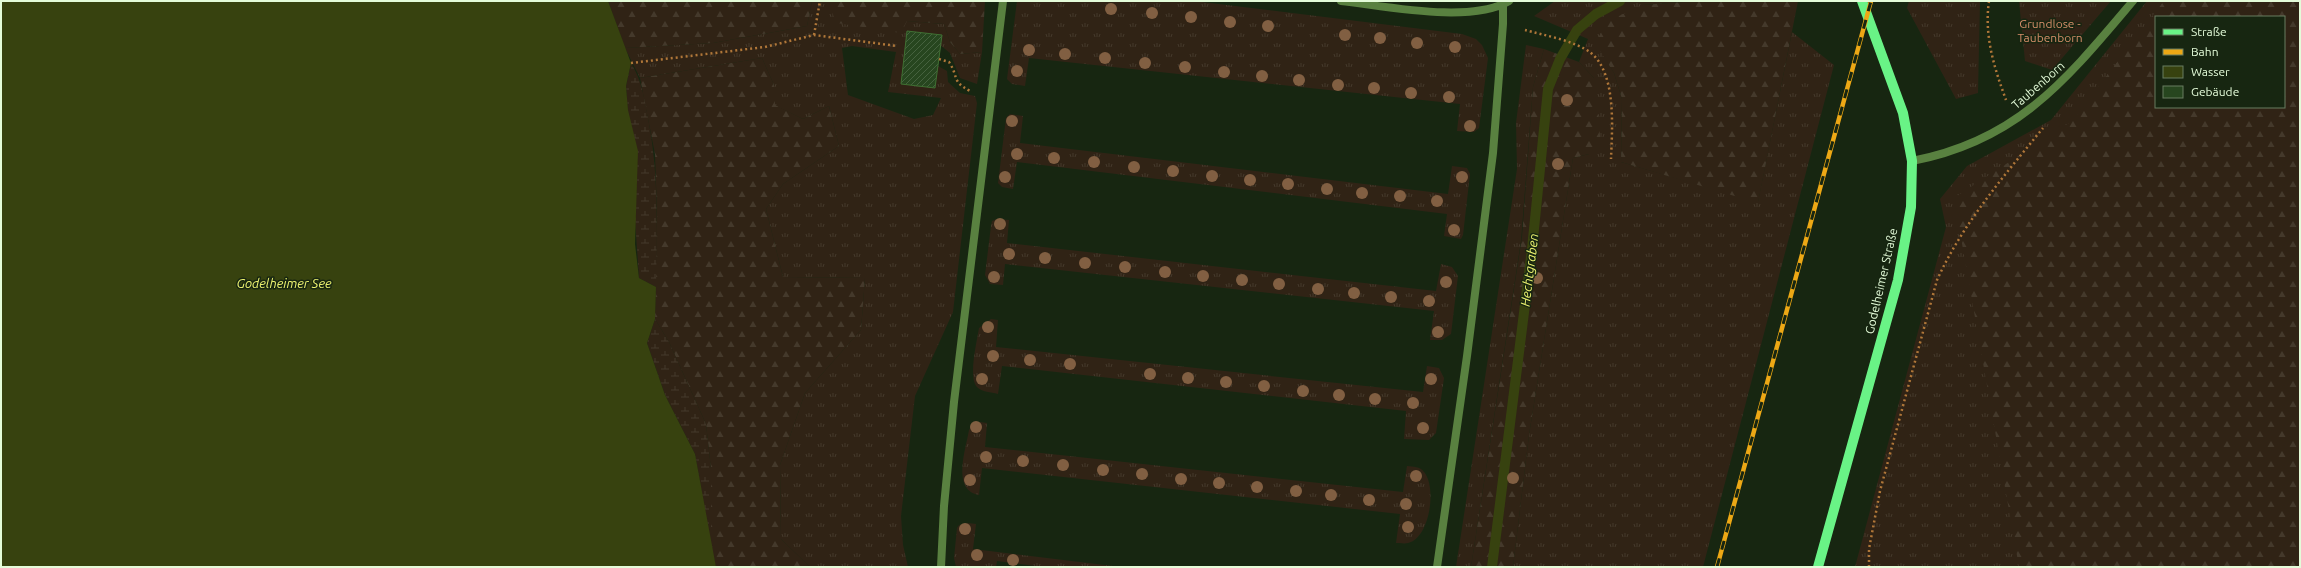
<svg xmlns="http://www.w3.org/2000/svg" width="2301" height="568" viewBox="0 0 2301 568" font-family="Ubuntu,sans-serif">
<style>
.grass{fill:url(#grass-tufts);fill-rule:evenodd}
.forest{fill:url(#forest-firs);fill-rule:evenodd}
.wetland{fill:url(#wetland-marsh)}
.water{fill:#37420f}
.lines{fill:none;stroke-linecap:round;stroke-linejoin:round}
.stream{stroke:#37420f;stroke-width:10}
.building{fill:url(#building-hatch);stroke:#407033}
.path{stroke:#b07739;stroke-width:2.5;stroke-dasharray:2 3;stroke-linecap:butt}
.service{stroke:#598140;stroke-width:8}
.primary{stroke:#69f386;stroke-width:10}
.rail-casing{stroke:#eda815;stroke-width:4.5}
.rail{stroke:#172611;stroke-width:3;stroke-dasharray:9;stroke-linecap:butt}
.tree{fill:#815f42}
.labels{text-anchor:middle;dominant-baseline:central;stroke-width:3;stroke-linejoin:round;paint-order:stroke}
.park-label{font-size:12px;fill:#d78e6a;stroke:#172611}
.street-label{font-size:12px;fill:#e4fcd9;stroke:#172611}
.water-label{font-size:13px;font-style:italic;fill:#eef470;stroke:#172611}
</style>
<defs>
<pattern id="grass-tufts" width="24" height="20" patternUnits="userSpaceOnUse"><rect width="24" height="20" fill="#302315"/><path d="M3 7l-1-3M5 7V3M7 7l1-3M15 17l-1-3M17 17v-4M19 17l1-3" fill="none" stroke="#44392b"/></pattern>
<pattern id="forest-firs" width="22" height="20" patternUnits="userSpaceOnUse"><rect width="22" height="20" fill="#302315"/><path d="M5 1l3.5 6h-7zM16 11l3.5 6h-7z" fill="#44392b"/></pattern>
<pattern id="wetland-marsh" width="20" height="14" patternUnits="userSpaceOnUse"><rect width="20" height="14" fill="#302315"/><path d="M1 5h8M5 5V1M11 12h8M15 12V8" fill="none" stroke="#44392b"/></pattern>
<pattern id="building-hatch" width="6" height="6" patternUnits="userSpaceOnUse"><rect width="6" height="6" fill="#27461f"/><path d="M-1 1l2-2M0 6l6-6M5 7l2-2" fill="none" stroke="#46623f"/></pattern>
</defs>
<rect width="100%" height="100%" fill="#172611"/>
<path class="grass" d="M812 1H830V8L907 21 944 24 950 42 960 54 982 52 977 84 960 78 950 53 940 45 941 35 907 31 902 84 935 88 938 66 947 71 948 82 960 93 975 96 977 103 953 312 915 396 901 516 903 545 908 567H810L781 539 780 465 805 393 861 330 865 278 783 277 766 209 783 184 839 146 829 106 803 119 774 105V85L762 58 640 78 625 48 713 43 807 26ZM852 46 896 52 888 92 941 98 933 115 914 119 848 95 842 48Z
M1017 1H1194L1462 34 1476 39 1482 45 1488 58 1479 128 1474 132 1457 131 1460 104 1029 58 1025 86 1012 84 1007 79Z
M1555 1H1697L1643 5 1596 43 1614 73 1622 99 1621 162 1758 202 1792 32 1834 65 1703 567H1513L1529 435 1573 158 1589 154 1594 78 1579 62 1588 39 1534 16Z
M1909 1H1980L1978 93 1956 99 1907 8Z
M2019 1H2111L2052 70 2025 61Z
M2147 1H2300V567H1855L1946 227 1940 199 1967 166 2051 120ZM2156 17H2284V107H2156Z
M1526 45 1544 49 1533 87 1521 241 1471 567H1456L1517 169 1516 123Z
M1010 114 1023 116 1020 143 1448 194 1452 166 1467 168 1470 174 1463 235 1461 239 1444 236 1447 214 1017 162 1013 189 1002 187 998 183 1006 118Z
M997 219 1009 220 1007 243 1436 291 1441 264 1452 267 1458 276 1451 334 1442 340H1430L1434 311 1005 264 1003 285 990 284 985 275 991 226 992 221Z
M991 319 998 320 996 347 1423 392 1427 366 1439 368 1444 378 1436 433 1429 440 1404 439 1406 411 1002 366 998 394C991 392 982 392 977 387 968 378 977 341 979 328Z
M980 422 987 423 985 447 1403 492 1407 466C1413 467 1420 466 1424 472 1437 487 1430 538 1408 543 1405 544 1399 543 1396 543L1400 514 982 468 979 495C951 490 966 449 969 430L973 424Z
M968 523 976 524 973 549 1121 567H1044L997 561 996 567H956L954 558 957 528 959 525Z"/>
<path class="forest" d="M608 1H812L807 26 713 43 625 48Z
M830 1H985L982 52 960 54 950 42 944 24 907 21 901 33 837 23 830 8Z
M1697 1H1798L1758 203 1621 162 1622 99 1614 73 1595 43 1608 21 1643 5Z
M2164 1H2300V567H2019L1954 198 2072 121ZM2156 17H2284V107H2156Z
M1544 49 1579 62 1594 78 1601 145 1589 154 1573 158 1529 435 1513 567H1471L1522 237 1533 87Z
M762 58 774 85 775 105 803 119 829 106 839 146 783 184 766 209 783 277 865 278 861 330 805 393 780 465 781 539 810 567H716L711 546V469L706 424 669 342 655 319 657 213 655 154 640 78Z"/>
<path class="wetland" d="M631 63C642 81 644 97 648 118 659 174 657 230 656 287L639 278 626 86Z
M655 319 669 342 706 424 711 469V546L695 454 665 395 647 343Z"/>
<path class="water" d="M1 1H608L631 63 626 86 628 110 638 151 635 244 639 278 656 287 655 319 647 343 665 395 695 454 716 567H1Z"/>
<g class="lines">
<path class="stream" d="M1492 567 1532 249 1548 89 1560 59 1577 30 1596 14 1620 1"/>
</g>
<path class="building" d="M907 31 942 35 935 88 901 84Z"/>
<g class="lines">
<path class="path" d="M1989 1C1984 36 1994 67 2006 100
M1525 30C1543 35 1576 41 1591 53 1617 74 1612 130 1611 159
M814 35 820 1
M939 59 949 62C959 77 951 81 970 91
M631 63 765 47 814 35 897 46
M1869 567V549L1880 491 1937 280C1963 223 2004 176 2043 128"/>
<path class="service" d="M1341 1C1386 6 1470 24 1509 1
M1912 161C2018 141 2067 79 2133 1
M941 567 944 506 954 402 1003 1
M1437 567 1467 356 1493 153 1503 24V5"/>
<path class="primary" d="M1818 567 1898 280 1911 207 1912 161 1903 113 1862 1"/>
<defs>
<path id="rail" d="M1717 567 1871 1"/>
</defs>
<use href="#rail" class="rail-casing"/>
<use href="#rail" class="rail"/>
</g>
<g class="tree">
<circle cx="1111" cy="9" r="6"/>
<circle cx="1152" cy="13" r="6"/>
<circle cx="1191" cy="17" r="6"/>
<circle cx="1230" cy="22" r="6"/>
<circle cx="1268" cy="26" r="6"/>
<circle cx="1345" cy="35" r="6"/>
<circle cx="1380" cy="38" r="6"/>
<circle cx="1417" cy="43" r="6"/>
<circle cx="1455" cy="47" r="6"/>
<circle cx="1029" cy="50" r="6"/>
<circle cx="1065" cy="54" r="6"/>
<circle cx="1105" cy="58" r="6"/>
<circle cx="1145" cy="63" r="6"/>
<circle cx="1185" cy="67" r="6"/>
<circle cx="1017" cy="71" r="6"/>
<circle cx="1224" cy="72" r="6"/>
<circle cx="1262" cy="76" r="6"/>
<circle cx="1299" cy="80" r="6"/>
<circle cx="1338" cy="85" r="6"/>
<circle cx="1374" cy="88" r="6"/>
<circle cx="1411" cy="93" r="6"/>
<circle cx="1449" cy="97" r="6"/>
<circle cx="1567" cy="100" r="6"/>
<circle cx="1012" cy="121" r="6"/>
<circle cx="1470" cy="126" r="6"/>
<circle cx="1017" cy="154" r="6"/>
<circle cx="1054" cy="158" r="6"/>
<circle cx="1094" cy="162" r="6"/>
<circle cx="1558" cy="164" r="6"/>
<circle cx="1134" cy="167" r="6"/>
<circle cx="1173" cy="171" r="6"/>
<circle cx="1212" cy="176" r="6"/>
<circle cx="1005" cy="177" r="6"/>
<circle cx="1462" cy="177" r="6"/>
<circle cx="1250" cy="180" r="6"/>
<circle cx="1288" cy="184" r="6"/>
<circle cx="1327" cy="189" r="6"/>
<circle cx="1362" cy="193" r="6"/>
<circle cx="1400" cy="196" r="6"/>
<circle cx="1437" cy="201" r="6"/>
<circle cx="1000" cy="224" r="6"/>
<circle cx="1454" cy="230" r="6"/>
<circle cx="1009" cy="254" r="6"/>
<circle cx="1045" cy="258" r="6"/>
<circle cx="1085" cy="263" r="6"/>
<circle cx="1125" cy="267" r="6"/>
<circle cx="1165" cy="272" r="6"/>
<circle cx="1203" cy="276" r="6"/>
<circle cx="994" cy="277" r="6"/>
<circle cx="1537" cy="278" r="6"/>
<circle cx="1242" cy="280" r="6"/>
<circle cx="1446" cy="282" r="6"/>
<circle cx="1279" cy="284" r="6"/>
<circle cx="1318" cy="289" r="6"/>
<circle cx="1354" cy="293" r="6"/>
<circle cx="1391" cy="297" r="6"/>
<circle cx="1429" cy="301" r="6"/>
<circle cx="988" cy="327" r="6"/>
<circle cx="1438" cy="332" r="6"/>
<circle cx="993" cy="356" r="6"/>
<circle cx="1030" cy="360" r="6"/>
<circle cx="1070" cy="364" r="6"/>
<circle cx="1150" cy="374" r="6"/>
<circle cx="1188" cy="378" r="6"/>
<circle cx="982" cy="379" r="6"/>
<circle cx="1431" cy="379" r="6"/>
<circle cx="1226" cy="382" r="6"/>
<circle cx="1264" cy="386" r="6"/>
<circle cx="1303" cy="391" r="6"/>
<circle cx="1339" cy="395" r="6"/>
<circle cx="1375" cy="399" r="6"/>
<circle cx="1413" cy="403" r="6"/>
<circle cx="976" cy="427" r="6"/>
<circle cx="1423" cy="428" r="6"/>
<circle cx="986" cy="457" r="6"/>
<circle cx="1023" cy="461" r="6"/>
<circle cx="1063" cy="465" r="6"/>
<circle cx="1103" cy="470" r="6"/>
<circle cx="1142" cy="474" r="6"/>
<circle cx="1416" cy="476" r="6"/>
<circle cx="1513" cy="478" r="6"/>
<circle cx="1181" cy="479" r="6"/>
<circle cx="970" cy="480" r="6"/>
<circle cx="1219" cy="483" r="6"/>
<circle cx="1257" cy="487" r="6"/>
<circle cx="1296" cy="491" r="6"/>
<circle cx="1331" cy="495" r="6"/>
<circle cx="1369" cy="500" r="6"/>
<circle cx="1406" cy="504" r="6"/>
<circle cx="1408" cy="527" r="6"/>
<circle cx="965" cy="529" r="6"/>
<circle cx="977" cy="555" r="6"/>
<circle cx="1013" cy="560" r="6"/>
</g>
<g class="labels">
<g class="park-label">
<text x="2050" y="23">Grundlose -<tspan x="2050" dy="14">Taubenborn</tspan></text>
</g>
<g class="street-label">
<text transform="translate(2038 85) rotate(-41)">Taubenborn</text>
<text transform="translate(1881 281) rotate(-77)">Godelheimer Straße</text>
</g>
<g class="water-label">
<text transform="translate(1529 270) rotate(-83)">Hechtgraben</text>
<text x="284" y="283">Godelheimer See</text>
</g>
</g>
<rect width="2301" height="568" fill="none" stroke="#e4fcd9" stroke-width="4"/>
<rect x="2155" y="16" width="130" height="92" fill="#172611" stroke="#697c61"/>
<rect x="2163" y="29" width="20" height="6" fill="#69f386" stroke="#697c61"/>
<text x="2191" y="36" font-size="12" fill="#e4fcd9">Straße</text>
<rect x="2163" y="49" width="20" height="6" fill="#eda815" stroke="#697c61"/>
<text x="2191" y="56" font-size="12" fill="#e4fcd9">Bahn</text>
<rect x="2163" y="66" width="20" height="12" fill="#37420f" stroke="#697c61"/>
<text x="2191" y="76" font-size="12" fill="#e4fcd9">Wasser</text>
<rect x="2163" y="86" width="20" height="12" fill="#27461f" stroke="#697c61"/>
<text x="2191" y="96" font-size="12" fill="#e4fcd9">Gebäude</text>
</svg>
